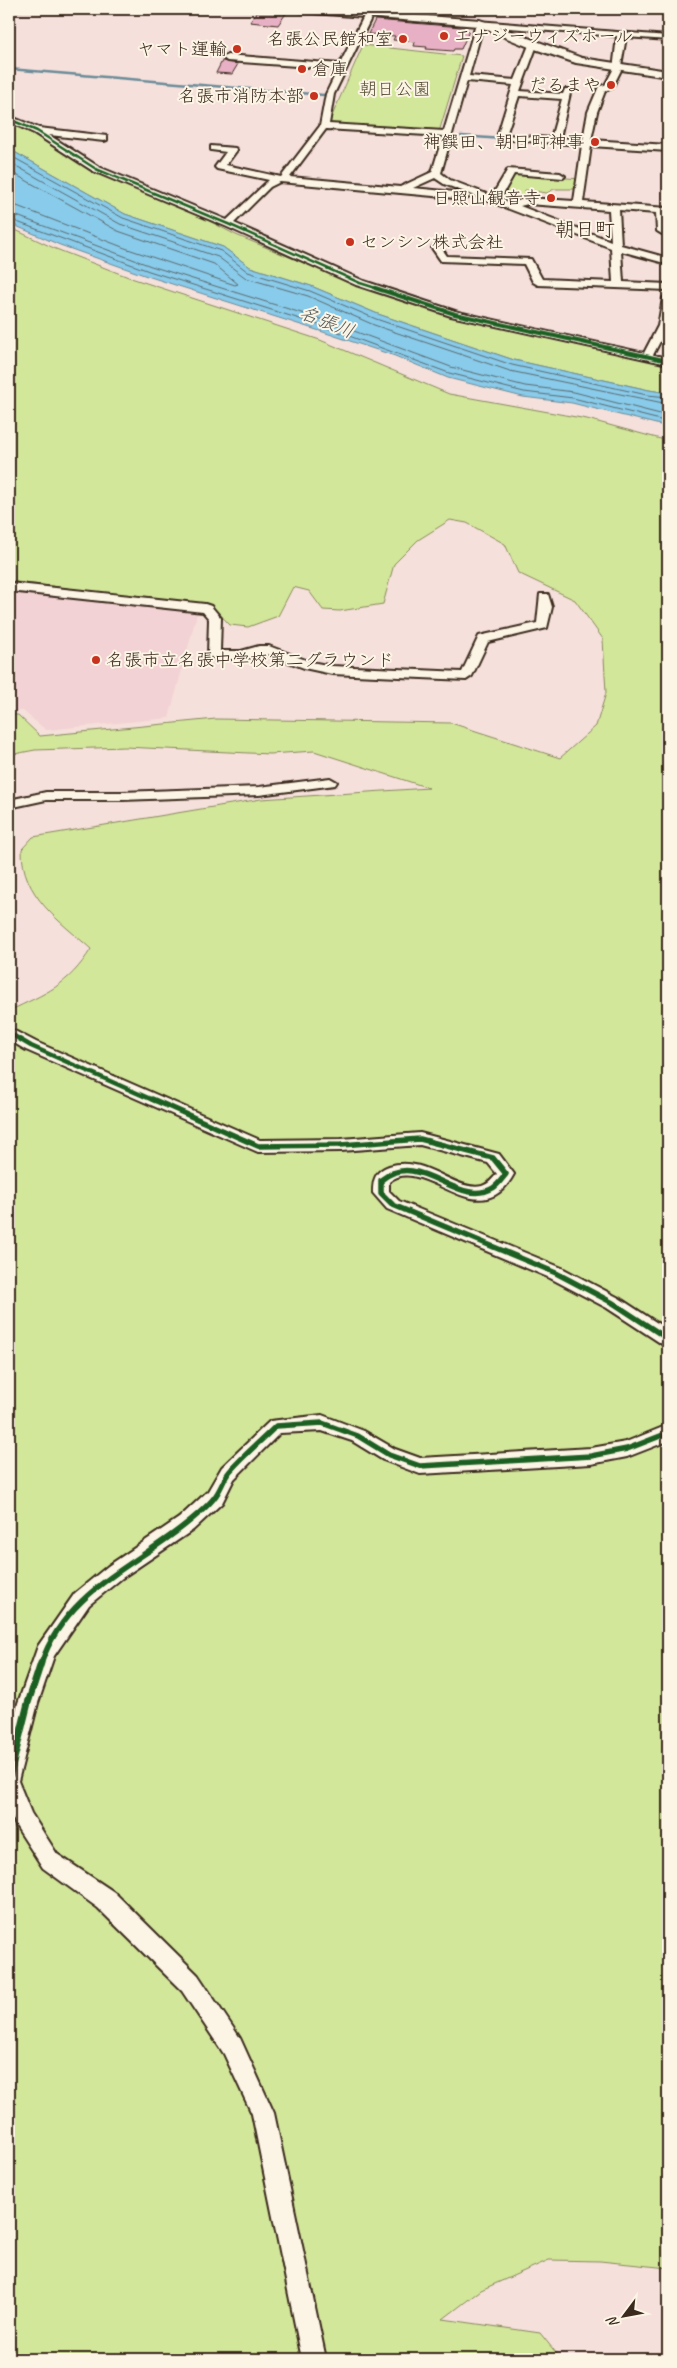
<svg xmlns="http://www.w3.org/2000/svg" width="677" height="2368" viewBox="0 0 677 2368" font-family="Caveat,'Klee One',sans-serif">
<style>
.built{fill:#f2d2d4}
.green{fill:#d3e79b;stroke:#87885c}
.water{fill:#89cbea;stroke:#6a8b98}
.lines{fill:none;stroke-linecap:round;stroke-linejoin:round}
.shore{stroke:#5a6a70;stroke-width:1}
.stream{stroke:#6a8b98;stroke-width:2.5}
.building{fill:#e8b0c4;stroke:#3b2a1e}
.minor-casing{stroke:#3b2a1e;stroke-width:4}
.major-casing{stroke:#3b2a1e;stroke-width:4}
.minor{fill:#fcf5e5;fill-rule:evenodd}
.major{fill:#fcf5e5;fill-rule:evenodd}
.cycleway-far4-casing{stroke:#fcf5e5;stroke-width:4.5}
.cycleway-far3-casing{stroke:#fcf5e5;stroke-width:5.5}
.cycleway-far2-casing{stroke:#fcf5e5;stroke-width:7}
.cycleway-far1-casing{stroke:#fcf5e5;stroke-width:9}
.cycleway-casing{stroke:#fcf5e5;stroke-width:10}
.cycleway-far4{stroke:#1b5e20;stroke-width:2.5}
.cycleway-far3{stroke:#1b5e20;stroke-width:4}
.cycleway-far2{stroke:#1b5e20;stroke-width:4.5}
.cycleway-far1{stroke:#1b5e20;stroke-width:5.5}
.cycleway{stroke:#1b5e20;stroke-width:7}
.poi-dot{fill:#c8321e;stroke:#fcf5e5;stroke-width:2}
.labels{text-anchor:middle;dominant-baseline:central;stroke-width:4;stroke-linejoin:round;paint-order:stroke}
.far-poi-label{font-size:18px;fill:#3b2a1e;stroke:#fcf5e5;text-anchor:end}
.far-park-label{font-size:18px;fill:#595037;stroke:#fcf5e5}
.far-water-label{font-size:19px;font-style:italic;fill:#525a5b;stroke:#fcf5e5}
.far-quarter-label{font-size:20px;fill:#3b2a1e;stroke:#fcf5e5}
</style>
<rect width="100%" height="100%" fill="#f6e0db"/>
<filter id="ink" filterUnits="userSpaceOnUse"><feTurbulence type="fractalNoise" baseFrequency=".02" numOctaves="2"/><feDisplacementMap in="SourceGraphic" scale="10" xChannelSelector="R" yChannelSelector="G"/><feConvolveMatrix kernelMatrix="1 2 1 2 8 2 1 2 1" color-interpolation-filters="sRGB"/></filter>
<g filter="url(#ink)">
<path class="built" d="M9 588 198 610 169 718 46 730 23 711H9Z"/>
<path class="green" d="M363 45 462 56 439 132 357 125H328Z
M9 123 31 133 93 170 190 211 236 235 362 287 450 314 502 328 668 362V393L649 390 514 360 378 314 311 286 250 267 223 247 125 214 9 149Z
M514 174 580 179 577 189H554L547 193 525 190 522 200 510 204 498 199Z
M9 227 56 249 131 278 320 340 449 394 587 419 668 441V2268L600 2261 549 2260 481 2290 443 2319 540 2333 561 2359H9V1011C46 993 68 986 91 949 60 921 21 896 22 849L33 837 261 799 429 788 314 751 270 754 125 747 35 750 9 755V715H18L40 736 216 719 451 723 560 758 596 726 606 693 603 639 575 600 518 573 505 544 467 523 450 520 418 540 394 564 383 604 340 611 323 610 309 591 293 587 278 616 248 627 230 625 212 606 9 581Z"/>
<path class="water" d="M9 149 125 214 223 247 250 267 311 286 378 314 514 360 649 390 668 393V427L572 403 523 397 448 378 395 356 323 332 147 276 60 245 9 223Z"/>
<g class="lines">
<path class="shore" d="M9 155 123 218 221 251 248 272 310 291 376 319 512 365 647 395 668 397
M9 162 120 224 218 257 246 278 308 296 374 325 510 371 668 404
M9 171 118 231 214 264 238 284 235 285 125 248 17 206 9 205
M9 213 151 266 327 321 451 367 525 386 574 392 668 416
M9 219 149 271 325 327 449 373 524 392 573 398 668 422"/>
<path class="stream" d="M9 11 31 9
M9 69 324 95 334 97 330 119
M461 136 503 139"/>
</g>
<path class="building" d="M259 9 287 12 278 25 250 22Z
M375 20 462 27 469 31 461 49H454L453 51 426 49 427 47 414 46 415 42 393 40 395 36 368 34Z
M222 61 238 64 232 74 216 73Z"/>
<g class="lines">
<defs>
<path id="minor" d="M366 12 373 14 334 94 329 124 444 131 477 21 668 36V40L626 37 621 66 622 68 612 88 605 91 597 112 591 140 668 145V151L591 146 583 202 668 208V214H666L667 231 662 234 657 231 656 213 619 210 621 245 668 258V264L621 251 623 282 668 284V290L538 285 533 282 524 264 441 261 432 248 434 246H440L447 256 531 259 542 279 613 282 611 248 444 184 435 178 413 188 466 193 471 196 466 199 280 182 270 187 234 223 364 281 458 312 644 353 658 326 663 298 668 295V326L653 355 668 358V364L451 316 356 285 225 226 93 171 34 133 9 122V116L39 128 107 136V140L104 141 49 135 99 167 227 220 269 180 217 169 215 167 226 152 211 150V146L235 148 237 150 226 165 281 177 320 126 326 94 338 69 227 61 223 58 227 55 340 64ZM483 26 617 36 613 70 605 85 599 86 588 112 583 140 560 138 571 89H565L563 94 520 91 537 45 536 43 529 45 515 80 469 76ZM467 81 513 85 497 137 498 139 582 145 574 201 527 198 511 203 500 199 514 174 563 178 565 176 560 173 508 169 492 196 450 180 441 173ZM519 96 562 99 551 138 506 135ZM326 129 443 136 432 172 400 187 290 177ZM528 204 609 210 611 241 520 206Z
M9 583 205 604 211 606 221 618 220 651H241L259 646H269L311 662 332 666 462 672 479 636 537 623 540 594H548L552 607 547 628 488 642 472 676 466 680 332 674 304 668 267 654 241 659H214L208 655 209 619 203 612 9 591Z
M330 778 337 782 335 785 259 795 122 800H46L9 808V800L46 792H122L259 787Z
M9 1028 36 1042 260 1140 341 1139 420 1133 499 1154 514 1174C479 1239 423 1152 389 1182V1191L399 1201 562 1268 619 1298 668 1330V1346L662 1344 607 1308 550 1278 387 1209 373 1193C373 1180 375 1171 389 1166 425 1154 455 1192 482 1186 489 1184 492 1179 497 1174L488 1163 420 1145 341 1151 258 1152 26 1050 9 1040Z
M322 1415 364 1431 395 1449 420 1458 591 1448 626 1442 668 1425V1441L627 1457 591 1464 420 1474 383 1460 352 1441 322 1431 280 1433 234 1479 222 1503 193 1530 122 1578 89 1605 54 1656 38 1703 18 1781 31 1813 57 1854 114 1892 198 1975 240 2038 274 2113 326 2359H302L252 2114 224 2054 182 1991 98 1908 43 1868 16 1826 9 1809V1740L18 1703 38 1646 75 1593 108 1566 179 1518 208 1491 222 1467 270 1421Z"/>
<path id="major" d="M296 9H336L480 20 582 58 668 71V77L576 63 529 47 478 26 301 12Z"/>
</defs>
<use href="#minor" class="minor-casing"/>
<use href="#major" class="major-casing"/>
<use href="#minor" class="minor"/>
<use href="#major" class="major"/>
<defs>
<path id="cycleway-far4" d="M9 119 37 131 96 169 228 224 360 283 379 289"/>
<path id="cycleway-far3" d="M375 288 455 314 668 361"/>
<path id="cycleway-far2" d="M9 1033 31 1046 155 1101"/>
<path id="cycleway-far1" d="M152 1099 258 1146 341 1145 420 1139 493 1158 506 1174C502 1179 498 1185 493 1188 457 1209 420 1148 381 1180V1193L393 1205 556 1273 613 1303 668 1339
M41 1664C65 1592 133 1567 186 1524 196 1516 207 1507 214 1498 221 1490 223 1479 230 1471 244 1455 261 1441 276 1426L322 1423 358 1436 389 1455 420 1466 591 1456 627 1449 668 1433"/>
<path id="cycleway" d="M9 1779 28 1703 41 1663"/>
</defs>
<use href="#cycleway-far4" class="cycleway-far4-casing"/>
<use href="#cycleway-far3" class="cycleway-far3-casing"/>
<use href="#cycleway-far2" class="cycleway-far2-casing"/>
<use href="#cycleway-far1" class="cycleway-far1-casing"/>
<use href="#cycleway" class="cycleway-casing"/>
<use href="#cycleway-far4" class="cycleway-far4"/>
<use href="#cycleway-far3" class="cycleway-far3"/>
<use href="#cycleway-far2" class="cycleway-far2"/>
<use href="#cycleway-far1" class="cycleway-far1"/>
<use href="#cycleway" class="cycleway"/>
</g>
</g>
<g class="poi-dot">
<circle cx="444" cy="36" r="5"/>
<circle cx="403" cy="39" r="5"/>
<circle cx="237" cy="49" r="5"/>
<circle cx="302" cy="69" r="5"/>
<circle cx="611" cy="85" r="5"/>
<circle cx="314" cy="96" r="5"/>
<circle cx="595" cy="142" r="5"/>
<circle cx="551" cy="198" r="5"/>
<circle cx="350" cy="242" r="5"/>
<circle cx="96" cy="660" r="5"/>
</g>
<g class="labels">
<g class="far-poi-label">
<text x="454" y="36" text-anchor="start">エナジーウィズホール</text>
<text x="393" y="39">名張公民館和室</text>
<text x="227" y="49">ヤマト運輸</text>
<text x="312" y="69" text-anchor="start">倉庫</text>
<text x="601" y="85">だるまや</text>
<text x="304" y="96">名張市消防本部</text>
<text x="585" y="142">神饌田、朝日町神事</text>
<text x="541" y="198">日照山観音寺</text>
<text x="360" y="242" text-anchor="start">センシン株式会社</text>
<text x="106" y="660" text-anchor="start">名張市立名張中学校第二グラウンド</text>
</g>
<g class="far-park-label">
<text x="395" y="89">朝日公園</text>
</g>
<g class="far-water-label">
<text transform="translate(327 322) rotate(22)">名張川</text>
</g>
<g class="far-quarter-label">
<text x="585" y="229">朝日町</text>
</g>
</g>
<rect width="677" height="2368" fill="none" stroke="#fcf5e5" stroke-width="30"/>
<rect x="15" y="15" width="647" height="2338" fill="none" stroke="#3b2a1e" stroke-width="2" filter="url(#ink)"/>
<g transform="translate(624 2316) rotate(238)" stroke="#fcf5e5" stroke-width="4" paint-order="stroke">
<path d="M0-4L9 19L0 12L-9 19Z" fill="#3b2a1e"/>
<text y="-8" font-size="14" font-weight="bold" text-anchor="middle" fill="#3b2a1e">N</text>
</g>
</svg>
